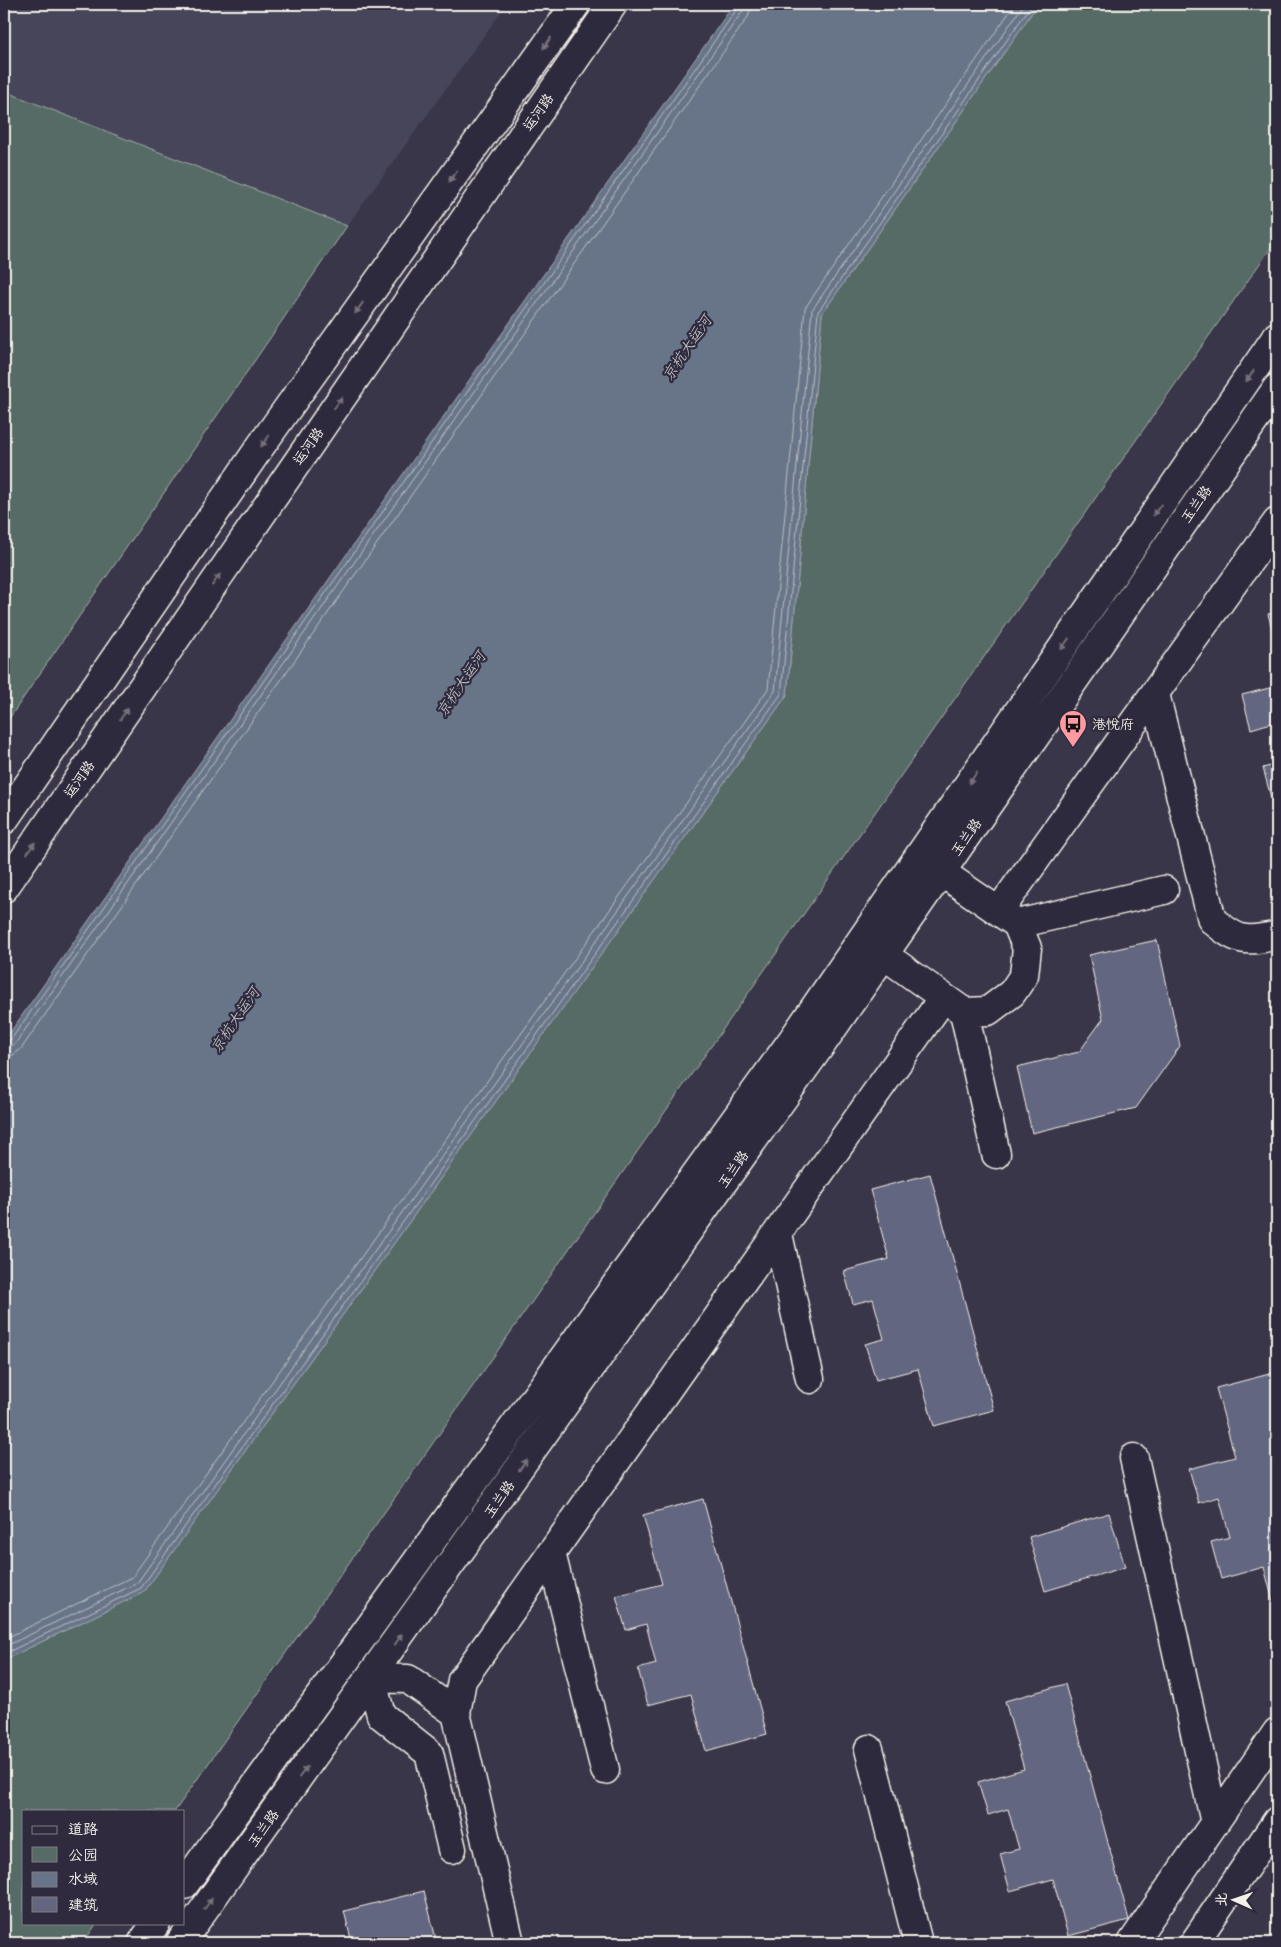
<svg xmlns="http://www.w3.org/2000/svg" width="1281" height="1947" viewBox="0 0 1281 1947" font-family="'Shantell Sans','LXGW WenKai TC',sans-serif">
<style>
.built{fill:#47445a}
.green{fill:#566b66;stroke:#a5aea7}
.water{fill:#677489;stroke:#9fa6af}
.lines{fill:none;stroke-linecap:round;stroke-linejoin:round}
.shore{stroke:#bcbfc2;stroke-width:1}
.building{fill:#646680;stroke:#f4f1e8}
.minor-casing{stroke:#f4f1e8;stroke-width:31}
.major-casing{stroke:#f4f1e8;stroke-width:31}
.minor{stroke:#2f2a3d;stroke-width:28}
.major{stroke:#2f2a3d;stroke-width:28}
.oneway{fill:#747079}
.labels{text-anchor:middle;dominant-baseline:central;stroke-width:4.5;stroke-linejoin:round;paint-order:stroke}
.street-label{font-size:14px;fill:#f4f1e8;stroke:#2f2a3d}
.poi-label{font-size:14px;fill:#f4f1e8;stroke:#2f2a3d;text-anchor:start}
.water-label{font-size:15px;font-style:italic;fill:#b5b9bd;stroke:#2f2a3d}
</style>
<rect width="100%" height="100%" fill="#3a364a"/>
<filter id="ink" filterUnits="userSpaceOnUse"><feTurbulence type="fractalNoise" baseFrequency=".02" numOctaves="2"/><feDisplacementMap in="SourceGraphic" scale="10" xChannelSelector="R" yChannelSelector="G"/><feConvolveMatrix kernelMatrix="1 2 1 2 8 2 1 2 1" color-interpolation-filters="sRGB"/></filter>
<g filter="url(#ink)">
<path class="built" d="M4 4H507L347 226 4 91Z"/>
<path class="green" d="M1038 4H1277V239L175 1811H24V1923H97L83 1943H4V1660L144 1592 787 695 822 314Z
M4 91 347 226 4 726Z"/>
<path class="water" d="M734 4H1038L822 314 787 695 144 1592 4 1660V1041Z"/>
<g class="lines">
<path class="shore" d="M4 1043 10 1041 737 9 738 4
M4 1049 15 1044 742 12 744 4
M4 1057 13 1055 21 1049 748 17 752 4
M4 1639 132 1577 768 689 805 308 1015 4
M4 1647 137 1583 775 691 812 310 1024 4
M4 1654 141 1588 781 694 818 312 1032 4"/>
</g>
<path class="building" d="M1277 612V648L1268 614Z
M1277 686V746L1271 723 1251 729 1242 695Z
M1277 764V803L1273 805 1263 768Z
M1157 940 1180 1046 1136 1108 1032 1133 1017 1067 1079 1052 1103 1019 1089 955Z
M930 1174 994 1410 934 1426 918 1369 876 1380 865 1344 884 1339 873 1299 853 1304 844 1271 889 1259 870 1190Z
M1277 1372V1617L1264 1567 1221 1579 1211 1542 1230 1537 1219 1497 1199 1503 1189 1469 1235 1457 1216 1388Z
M703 1499 767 1734 706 1751 691 1694 648 1705 638 1669 656 1664 646 1624 626 1630 616 1596 662 1584 643 1515Z
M1109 1513 1125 1567 1045 1591 1029 1537Z
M1065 1684 1129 1920 1068 1936 1053 1879 1010 1891 1000 1854 1019 1849 1008 1809 988 1815 978 1782 1024 1769 1005 1701Z
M424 1891 437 1943H352L344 1911Z"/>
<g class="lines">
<defs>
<path id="minor" d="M1155 694 1212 920C1238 941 1244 943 1277 935
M941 872 1017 924 1027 948 1024 975 1012 993 988 1011 964 1012 884 955 890 898Z
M999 911 1277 522
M1017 924 1164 890
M964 1012 996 1154
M778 1234 810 1379
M1134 1458 1215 1823
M551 1553 605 1770
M456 1713 462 1680 943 998
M869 1749 918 1943
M452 1849 429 1753 381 1715 371 1678 408 1679 456 1713 510 1943
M184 1885 793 1039 1277 336
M142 1943 156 1923
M180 1943 821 1045 1277 388
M1132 1943 1277 1732
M1194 1943 1277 1821"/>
<path id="major" d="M4 820 260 447 576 4
M4 888 613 4"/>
</defs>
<use href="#minor" class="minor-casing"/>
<use href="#major" class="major-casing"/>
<use href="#minor" class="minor"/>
<use href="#major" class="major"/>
</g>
<defs><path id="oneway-solid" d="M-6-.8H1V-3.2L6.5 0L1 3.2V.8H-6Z" transform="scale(1.25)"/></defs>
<g class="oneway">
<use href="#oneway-solid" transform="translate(547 43) rotate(125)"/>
<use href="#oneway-solid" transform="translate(453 176) rotate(125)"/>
<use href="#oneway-solid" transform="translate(359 308) rotate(125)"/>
<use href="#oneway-solid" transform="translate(1250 376) rotate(125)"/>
<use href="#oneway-solid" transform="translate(338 403) rotate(-55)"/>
<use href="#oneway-solid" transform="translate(265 441) rotate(125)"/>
<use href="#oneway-solid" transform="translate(1157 510) rotate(125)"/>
<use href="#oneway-solid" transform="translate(216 580) rotate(-55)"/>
<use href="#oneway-solid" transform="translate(1065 644) rotate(125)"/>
<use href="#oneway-solid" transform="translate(124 714) rotate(-55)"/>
<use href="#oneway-solid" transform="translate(973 778) rotate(125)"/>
<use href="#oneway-solid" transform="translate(31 848) rotate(-55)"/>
<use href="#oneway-solid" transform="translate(523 1465) rotate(-55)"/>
<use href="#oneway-solid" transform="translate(398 1640) rotate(-55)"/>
<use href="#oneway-solid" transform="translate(303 1772) rotate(-54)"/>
<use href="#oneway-solid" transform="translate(208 1904) rotate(-54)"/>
</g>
</g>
<defs>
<symbol id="bus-pin" viewBox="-11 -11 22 30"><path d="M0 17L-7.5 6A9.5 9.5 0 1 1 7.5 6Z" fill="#ff9aa2" stroke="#2f2a3d"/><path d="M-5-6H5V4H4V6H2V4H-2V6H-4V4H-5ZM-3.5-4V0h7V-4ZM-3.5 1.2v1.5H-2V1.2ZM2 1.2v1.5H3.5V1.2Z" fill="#111"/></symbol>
</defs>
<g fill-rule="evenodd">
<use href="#bus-pin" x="1057" y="708" width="32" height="43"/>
</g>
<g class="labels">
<g class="street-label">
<text transform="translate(538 112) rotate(-55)">运河路</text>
<text transform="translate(308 446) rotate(-55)">运河路</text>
<text transform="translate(1196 504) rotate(-55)">玉兰路</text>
<text transform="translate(79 779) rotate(-55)">运河路</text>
<text transform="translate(966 837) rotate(-55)">玉兰路</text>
<text transform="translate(733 1169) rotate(-55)">玉兰路</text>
<text transform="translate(499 1499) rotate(-55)">玉兰路</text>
<text transform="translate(263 1828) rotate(-54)">玉兰路</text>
</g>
<g class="poi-label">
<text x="1092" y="724">港悦府</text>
</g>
<g class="water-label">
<text transform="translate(687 348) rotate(-56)">京杭大运河</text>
<text transform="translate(461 684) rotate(-56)">京杭大运河</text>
<text transform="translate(235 1020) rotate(-56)">京杭大运河</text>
</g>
</g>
<rect width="1281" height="1947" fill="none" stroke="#2f2a3d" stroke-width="20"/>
<rect x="10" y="10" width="1261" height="1927" fill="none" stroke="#f4f1e8" stroke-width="2" filter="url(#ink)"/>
<rect x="22" y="1810" width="162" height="115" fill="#2f2a3d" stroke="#7e7a81"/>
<rect x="32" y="1826" width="25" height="8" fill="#2f2a3d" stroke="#7e7a81"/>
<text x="68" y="1834" font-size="15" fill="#f4f1e8">道路</text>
<rect x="32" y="1847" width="25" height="15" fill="#566b66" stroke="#7e7a81"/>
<text x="68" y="1860" font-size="15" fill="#f4f1e8">公园</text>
<rect x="32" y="1872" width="25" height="15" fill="#677489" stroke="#7e7a81"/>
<text x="68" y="1884" font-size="15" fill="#f4f1e8">水域</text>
<rect x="32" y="1897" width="25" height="15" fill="#646680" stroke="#7e7a81"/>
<text x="68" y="1910" font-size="15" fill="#f4f1e8">建筑</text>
<g transform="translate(1234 1900) rotate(272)" stroke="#2f2a3d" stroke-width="4" paint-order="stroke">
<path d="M0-4L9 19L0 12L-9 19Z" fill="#f4f1e8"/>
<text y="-8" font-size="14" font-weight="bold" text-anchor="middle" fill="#f4f1e8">北</text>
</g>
</svg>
